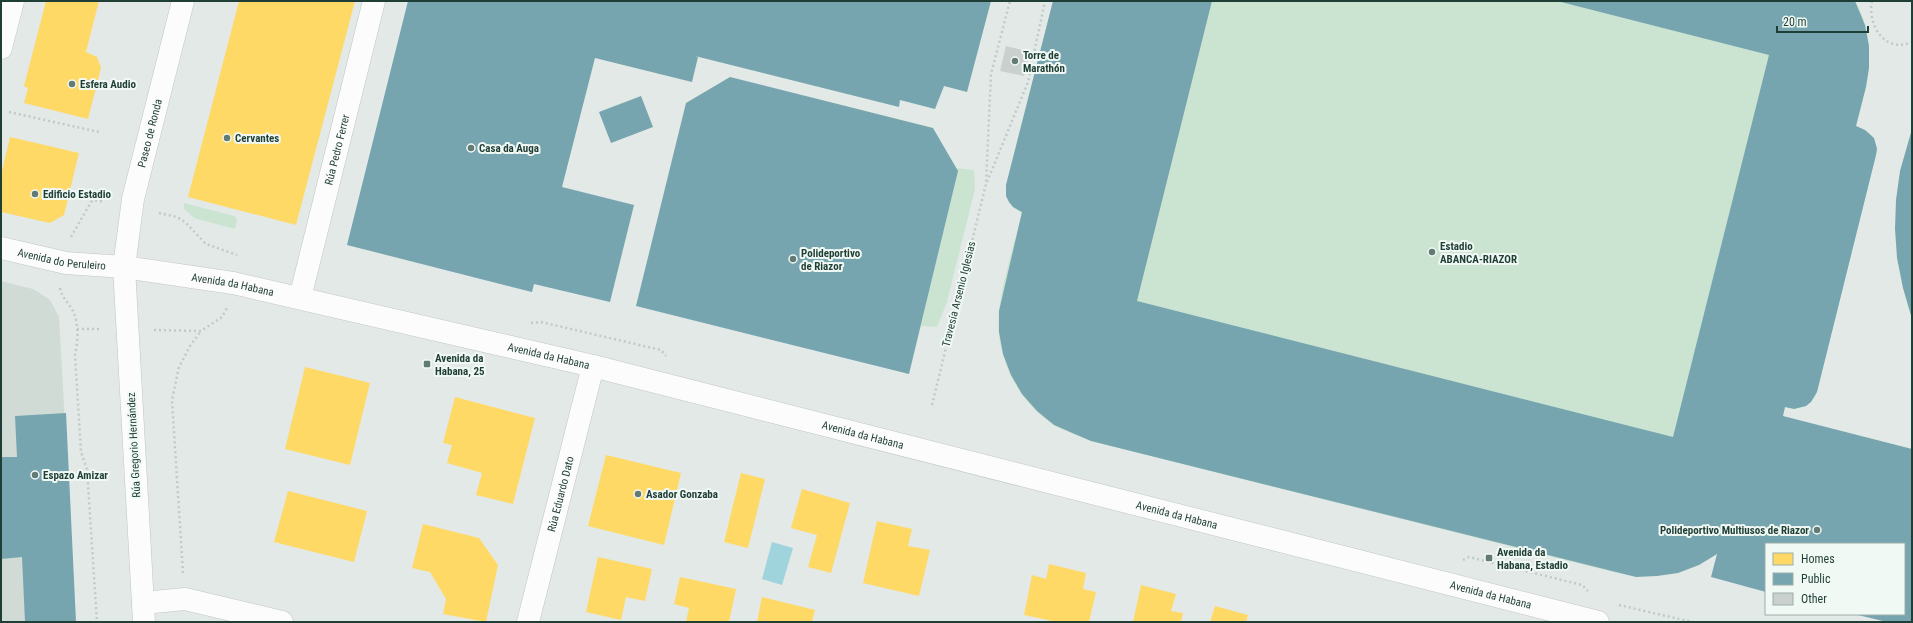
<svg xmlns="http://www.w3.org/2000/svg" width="1913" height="623" viewBox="0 0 1913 623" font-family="'Roboto Condensed',sans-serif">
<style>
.built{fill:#d0dbd6}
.green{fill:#cbe4d2}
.water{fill:#a0d4dc}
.homes{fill:#ffd966}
.public{fill:#76a5af}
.building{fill:#cad0ce}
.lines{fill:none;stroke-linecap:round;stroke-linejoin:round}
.minor-casing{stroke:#c0c6c3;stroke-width:23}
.tertiary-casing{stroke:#c0c6c3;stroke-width:23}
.path{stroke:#c0cac6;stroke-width:2.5;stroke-dasharray:2 3;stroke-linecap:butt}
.minor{stroke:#fbfcfb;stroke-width:22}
.tertiary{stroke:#fbfcfb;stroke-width:22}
.poi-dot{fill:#647a74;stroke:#f1f9f5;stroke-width:1.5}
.labels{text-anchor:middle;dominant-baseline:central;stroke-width:4;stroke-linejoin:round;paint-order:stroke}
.poi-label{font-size:11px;font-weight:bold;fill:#1f3e36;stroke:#f1f9f5;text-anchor:start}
.street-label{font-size:11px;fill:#1f3e36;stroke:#f1f9f5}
</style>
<rect width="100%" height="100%" fill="#e3e9e6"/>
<path class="built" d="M1 281 33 289 41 294 50 300 59 317 76 622H1Z"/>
<path class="green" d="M1053 1H1855C1879 41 1866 85 1856 126 1870 131 1879 139 1876 155L1817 392C1810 407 1800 410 1785 407L1728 510 1717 554C1683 575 1655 580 1617 573L1091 441C1079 436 1066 432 1055 425 1017 403 994 354 999 310 1003 278 1014 245 1022 213 1010 207 1005 198 1006 185Z
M956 168 974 170 975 189 947 302 937 327 921 326Z
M184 203 234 216 237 219 235 229 194 218 184 209Z"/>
<path class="water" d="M772 542 793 548 782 585 762 579Z"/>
<path class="homes" d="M46 1H99L86 52 97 57 101 68 88 119 24 103 28 88 24 86Z
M239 1H355L296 225 188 197Z
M10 137 79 153 64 215 50 223 1 212V175Z
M305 367 370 383 350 465 285 449Z
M455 397 535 418 513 504 476 495 482 473 447 463 452 445 443 443Z
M606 455 681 473 664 545 588 526Z
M741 473 765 479 748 548 724 542Z
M802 489 850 503 831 573 808 567 817 535 791 528Z
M288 491 367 511 354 562 274 542Z
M877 521 912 529 908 546 930 550 919 596 863 583Z
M423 524 479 538 498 565 486 622 443 614 446 599 430 572 412 568Z
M598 557 652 569 645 601 626 597 621 620 586 612Z
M1049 564 1086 573 1083 589 1096 592 1089 622H1057L1024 615 1032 575 1046 579Z
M680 577 736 589 729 622H686L689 608 674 604Z
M1141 585 1176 594 1171 611 1183 613 1181 622H1133Z
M762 597 815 610 812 622H757Z
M1215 606 1248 615 1246 622H1210Z"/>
<path class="public" d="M408 1H991L967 92 944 86 935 109 900 100 899 107 695 56 698 57 692 82 595 58 562 187 634 205 610 302 534 284 532 292 347 245Z
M1053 1H1212L1137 301 1673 437 1769 55 1557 1H1855L1865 25 1869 46V68L1866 87 1856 126 1865 130 1874 138 1877 149 1876 155 1817 392 1811 402 1806 406 1794 409 1785 407 1783 416 1912 449V622H1887L1858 615 1904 614V544H1766V592L1711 577 1717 554 1699 565 1678 573 1657 576 1636 577 1091 441 1054 425 1037 411 1022 394 1011 375 1003 354 999 332V311L1022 212 1013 207 1009 202 1006 196V185Z
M730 77 933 128 958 171 909 374 636 306 686 103Z
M641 96 653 127 611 143 599 112Z
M1912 129V319L1903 288 1897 258 1895 229 1896 200 1900 171Z
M66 413 76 622H25L22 557 1 559V457H17L15 416Z"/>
<path class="building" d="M1006 46 1030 52 1024 76 1000 71Z"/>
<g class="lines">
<defs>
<g id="minor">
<path d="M1 48 13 1"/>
<path id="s1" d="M1 248 66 263 124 267 233 283 593 366 1598 622"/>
<path id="s2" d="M300 298 374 1"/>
<path d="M143 603 185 599 282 622"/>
<path id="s3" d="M528 622 593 366"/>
</g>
<g id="tertiary">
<path id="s4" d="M144 622 124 267 133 199 183 1"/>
</g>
</defs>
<use href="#minor" class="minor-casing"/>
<use href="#tertiary" class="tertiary-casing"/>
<path class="path" d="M1872 1C1867 25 1885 54 1912 42
M9 112 99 132
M987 182 1028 82 1045 1
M159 213 177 217 185 222 206 244 237 255
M71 237 91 202 94 200 105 202
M60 288C62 298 68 302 73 311 79 324 78 342 75 355L81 452 87 469 97 622
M531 323 541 322 661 350 666 356
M77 329H101
M154 330 201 331 222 317 227 308
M932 405 986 184 991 74 1010 1
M1463 560 1469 557 1582 585 1588 591
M183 573 172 400 179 367 190 346 201 331
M1619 605 1692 622"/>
<use href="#minor" class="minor"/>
<use href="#tertiary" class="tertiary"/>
</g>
<g class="poi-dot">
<circle cx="1015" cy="61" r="4"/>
<circle cx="72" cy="84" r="4"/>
<circle cx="227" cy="138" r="4"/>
<circle cx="471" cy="148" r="4"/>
<circle cx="35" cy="194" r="4"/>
<circle cx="1432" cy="252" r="4"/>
<circle cx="793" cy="259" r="4"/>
<rect x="423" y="360" width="8" height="8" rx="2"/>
<circle cx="35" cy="475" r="4"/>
<circle cx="638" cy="494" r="4"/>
<circle cx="1817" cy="530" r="4"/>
<rect x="1485" y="554" width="8" height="8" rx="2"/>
</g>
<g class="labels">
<g class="poi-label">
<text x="1023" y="55">Torre de<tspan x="1023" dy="13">Marathón</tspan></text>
<text x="80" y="84">Esfera Audio</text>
<text x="235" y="138">Cervantes</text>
<text x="479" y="148">Casa da Auga</text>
<text x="43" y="194">Edificio Estadio</text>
<text x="1440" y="246">Estadio<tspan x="1440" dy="13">ABANCA-RIAZOR</tspan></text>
<text x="801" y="253">Polideportivo<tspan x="801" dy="13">de Riazor</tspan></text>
<text x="435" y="358">Avenida da<tspan x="435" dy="13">Habana, 25</tspan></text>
<text x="43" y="475">Espazo Amizar</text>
<text x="646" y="494">Asador Gonzaba</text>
<text x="1809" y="530" text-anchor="end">Polideportivo Multiusos de Riazor</text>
<text x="1497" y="552">Avenida da<tspan x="1497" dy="13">Habana, Estadio</tspan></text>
</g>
<g class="street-label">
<text stroke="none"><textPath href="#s4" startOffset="492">Paseo de Ronda</textPath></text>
<text stroke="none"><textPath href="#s2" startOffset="153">Rúa Pedro Ferrer</textPath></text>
<text stroke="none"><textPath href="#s1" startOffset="62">Avenida do Peruleiro</textPath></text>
<text stroke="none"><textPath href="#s1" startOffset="235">Avenida da Habana</textPath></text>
<text transform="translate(959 294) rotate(-76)">Travesía Arsenio Iglesias</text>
<text stroke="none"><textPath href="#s1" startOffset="559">Avenida da Habana</textPath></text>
<text stroke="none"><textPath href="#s1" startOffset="883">Avenida da Habana</textPath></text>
<text transform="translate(134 445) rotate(-93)">Rúa Gregorio Hernández</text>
<text stroke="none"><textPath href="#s3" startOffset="132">Rúa Eduardo Dato</textPath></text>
<text stroke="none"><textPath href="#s1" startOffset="1207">Avenida da Habana</textPath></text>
<text stroke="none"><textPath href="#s1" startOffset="1531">Avenida da Habana</textPath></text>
</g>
</g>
<rect width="1913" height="623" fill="none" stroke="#1f3e36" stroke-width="4"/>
<rect x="1765" y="543" width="140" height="72" fill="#f1f9f5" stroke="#9daea9"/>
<rect x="1773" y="553" width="20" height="12" fill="#ffd966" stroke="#9daea9"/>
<text x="1801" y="563" font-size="12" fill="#1f3e36">Homes</text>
<rect x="1773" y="573" width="20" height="12" fill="#76a5af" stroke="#9daea9"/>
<text x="1801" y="583" font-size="12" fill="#1f3e36">Public</text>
<rect x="1773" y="593" width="20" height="12" fill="#cad0ce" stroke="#9daea9"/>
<text x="1801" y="603" font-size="12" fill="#1f3e36">Other</text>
<path d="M1777 26v6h91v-6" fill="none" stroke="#1f3e36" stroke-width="2"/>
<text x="1783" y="26" font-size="12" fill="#1f3e36" stroke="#f1f9f5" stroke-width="3" paint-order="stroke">20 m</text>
</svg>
